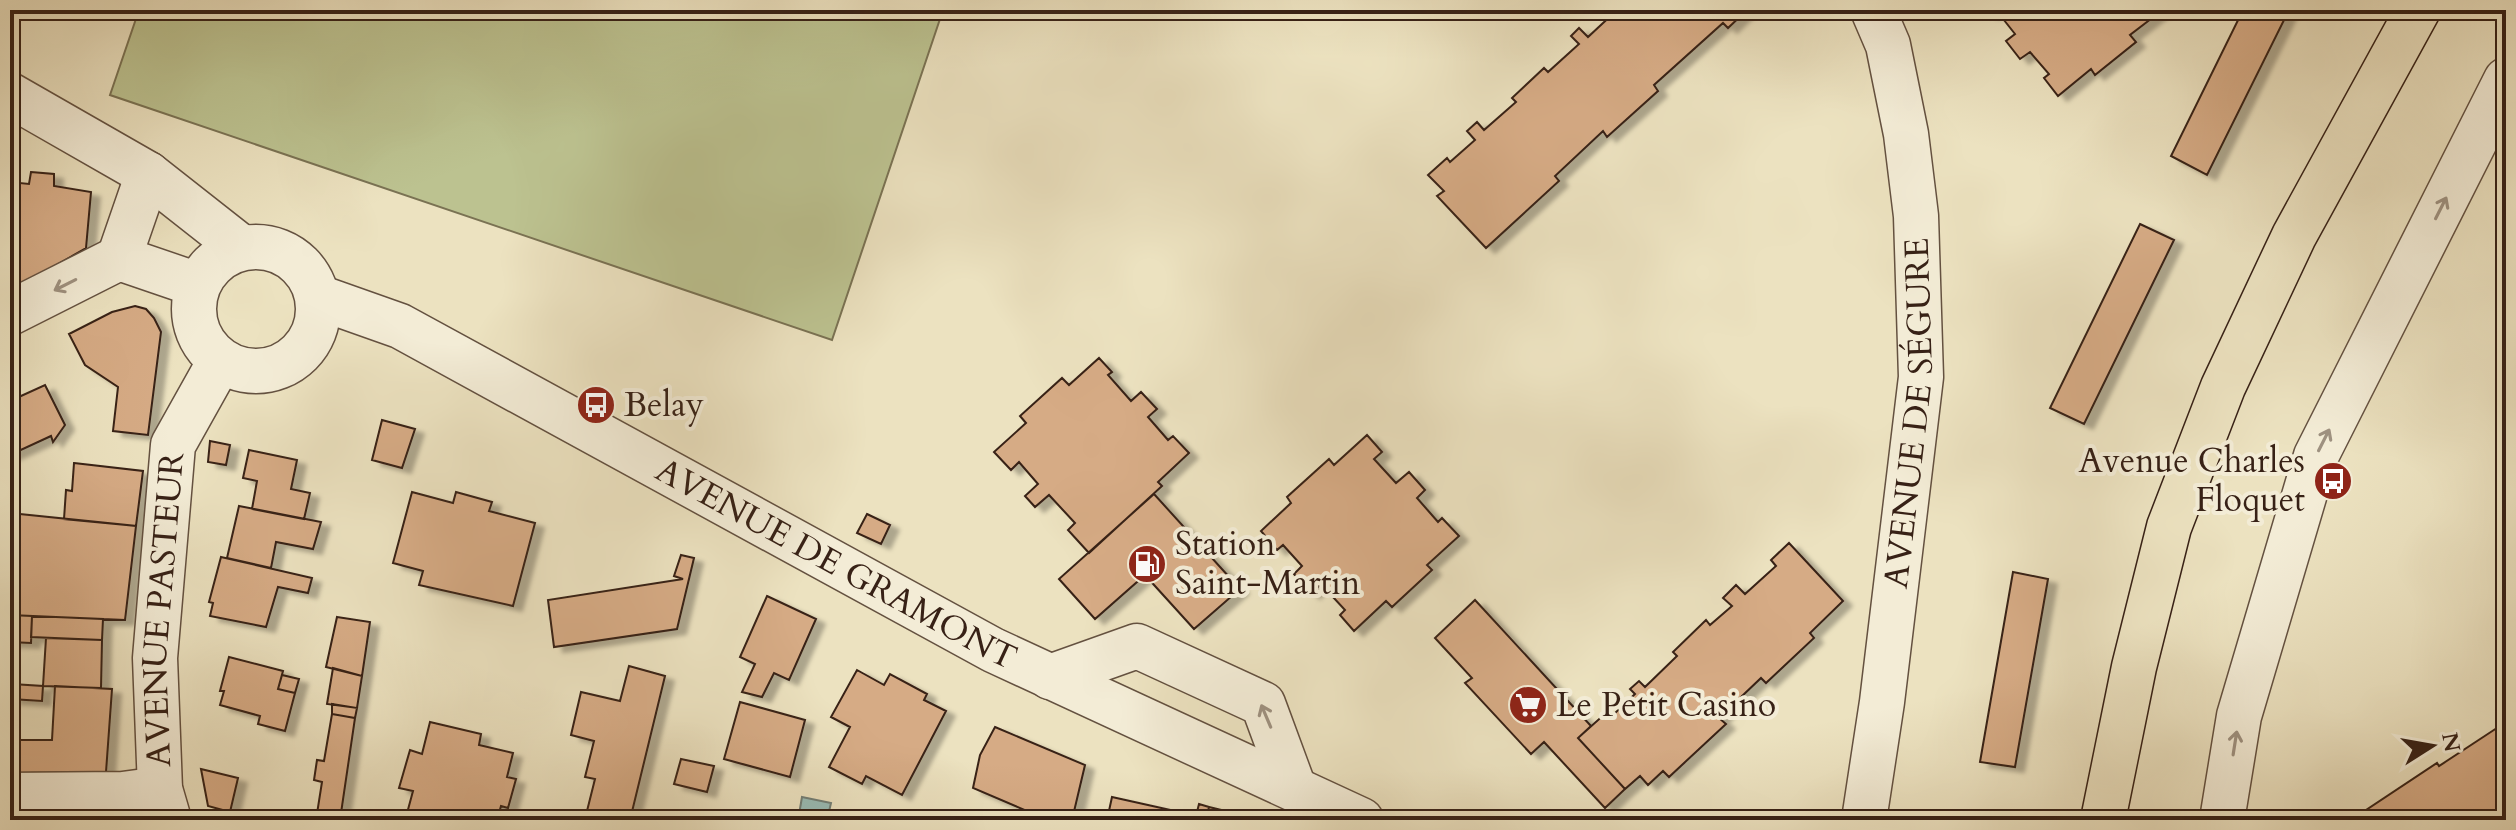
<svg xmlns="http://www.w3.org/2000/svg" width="2516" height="830" viewBox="0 0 2516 830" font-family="Cardo,serif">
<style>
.green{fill:#bcc290;stroke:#7a7253;stroke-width:2}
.water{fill:#99bdb7;stroke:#727f77;stroke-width:2}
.building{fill:#d6ab85;stroke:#372116;stroke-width:2;filter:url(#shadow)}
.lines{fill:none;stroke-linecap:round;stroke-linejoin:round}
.minor-casing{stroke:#645140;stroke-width:47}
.major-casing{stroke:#372116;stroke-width:47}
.minor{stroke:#f3ecd6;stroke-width:44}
.major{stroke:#ece2c0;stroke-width:44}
.oneway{stroke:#9e9180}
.labels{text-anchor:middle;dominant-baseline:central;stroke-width:8;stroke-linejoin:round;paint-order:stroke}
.poi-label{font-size:34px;fill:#372116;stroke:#f3ecd6;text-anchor:start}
.street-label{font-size:34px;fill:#372116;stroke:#f3ecd6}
</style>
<defs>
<filter id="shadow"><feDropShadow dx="9" dy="5" stdDeviation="2" flood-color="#0004"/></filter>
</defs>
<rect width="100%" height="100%" fill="#ece2c0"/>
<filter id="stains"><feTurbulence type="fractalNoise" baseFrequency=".0025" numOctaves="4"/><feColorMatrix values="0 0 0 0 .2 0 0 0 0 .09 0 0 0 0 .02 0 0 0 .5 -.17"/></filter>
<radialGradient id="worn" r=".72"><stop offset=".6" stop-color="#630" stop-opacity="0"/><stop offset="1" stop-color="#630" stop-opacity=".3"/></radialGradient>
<path class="green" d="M139 10H943L832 340 110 95Z"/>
<path class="water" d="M802 797 831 803 827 820H798Z"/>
<path class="building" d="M1617 10H1747L1728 28 1723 23 1654 85 1658 91 1607 137 1603 131 1555 176 1559 181 1486 248 1437 196 1444 191 1428 175 1447 158 1450 162 1475 140 1467 131 1477 122 1484 130 1516 102 1512 98 1544 68 1548 72 1579 44 1571 36 1579 28 1588 37Z
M1986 10H2158L2160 12 2130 35 2136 42 2095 75 2091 69 2058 96 2044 78 2049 74 2030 52 2020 59 2006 41 2015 34 1996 10 1990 14Z
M2243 10H2289L2207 175 2171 156Z
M31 172 54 174V186L91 192 86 248 18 287 10 272V182L29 184Z
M2140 224 2174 240 2084 424 2050 408Z
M135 306 146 309 154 318 161 332 148 435 113 431 118 387 85 365 69 334 112 312Z
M1099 358 1112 372 1108 375 1131 401 1141 392 1157 409 1148 417 1168 440 1173 436 1189 453 1158 482 1162 486 1089 553 1068 530 1075 523 1049 495 1035 507 1025 496 1038 484 1019 462 1011 470 994 452 1026 423 1020 416 1062 378 1069 385Z
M45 385 65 425 53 442 51 436 10 455V401Z
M382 420 415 429 402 468 372 460Z
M1367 435 1382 452 1374 459 1396 483 1409 472 1425 490 1417 498 1438 522 1442 518 1459 536 1427 565 1432 570 1392 607 1386 601 1354 631 1340 615 1345 610 1321 584 1311 594 1294 574 1302 566 1283 545 1277 550 1261 531 1291 503 1287 497 1329 459 1334 465Z
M210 441 230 445 226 465 208 462Z
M249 450 297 460 291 489 310 493 304 519 252 509 257 481 243 478Z
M74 463 143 471 136 526 64 519 66 490 72 491Z
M412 492 453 503 456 492 492 502 489 511 535 523 513 606 419 585 423 571 393 563Z
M1154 494 1240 589 1194 629 1145 575 1095 619 1059 579Z
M239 506 321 522 313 549 276 542 271 568 227 558Z
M10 513 136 526 125 620 10 615Z
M867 514 890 525 881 544 857 533Z
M1789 543 1843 601 1810 633 1814 638 1766 683 1761 678 1719 718 1726 724 1669 777 1663 771 1648 785 1640 776 1625 789 1578 738 1607 712 1612 716 1635 694 1630 689 1639 681 1645 687 1677 656 1673 652 1706 620 1710 625 1732 606 1723 598 1736 585 1745 594 1776 566 1771 560Z
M681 555 694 558 677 629 554 647 548 600 683 579 674 576Z
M221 557 312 578 308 593 278 587 266 627 210 616 213 603 209 602Z
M2013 572 2048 579 2015 767 1980 762Z
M767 596 816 619 789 680 774 673 762 697 742 692 755 664 740 657Z
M1475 600 1591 726 1578 738 1625 789 1605 808 1544 742 1531 754 1465 683 1472 678 1435 638Z
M10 615 32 616 31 643 10 642Z
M32 616 103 619 102 640 31 637Z
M337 617 370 622 362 676 326 667Z
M46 638 102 640 101 688 43 686Z
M229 657 283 671 278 689 295 693 285 731 258 724 260 716 220 705 224 691H220Z
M629 666 665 676 630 820H597L598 814 587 811 595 779 585 777 594 741 571 735 581 692 620 701Z
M333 668 362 676 357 708 327 704Z
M857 670 884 685 890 674 927 694 924 700 946 711 902 795 866 776 862 784 829 767 850 727 831 717Z
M282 675 299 679 295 693 278 689Z
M12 684 43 686 42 701 11 699Z
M55 686 112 689 106 772 10 773V740H52Z
M740 702 805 720 790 777 724 759Z
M332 704 357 708 355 718 332 714Z
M332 714 355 718 340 820H316L322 782 314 780 317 760 324 761Z
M430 722 481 734 479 745 513 753 507 777 516 779 508 808 501 806 497 820H418L406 817 413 791 399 788 410 750 422 754Z
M2506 722V813L2495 820H2351L2437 763 2439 766Z
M995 727 1085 765 1072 820H1048L973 788 980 755Z
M681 759 714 766 707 792 674 784Z
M201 769 238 778 230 812 208 806Z
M1112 797 1175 811 1173 820H1107Z
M1199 804 1209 807 1206 820H1195Z
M1209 807 1242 815 1241 820H1206Z"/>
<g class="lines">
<defs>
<g id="minor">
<path d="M10 95 148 174 242 248"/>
<circle cx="256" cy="309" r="62"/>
<path d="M119 258 148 174"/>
<path id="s1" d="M318 297 400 326 993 650 1361 820"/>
<path d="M10 313 119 258 198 285"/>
<path d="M1050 677 1137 646 1263 704 1294 788"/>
<path d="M10 795 123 794 160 789"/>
<path id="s2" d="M169 820 160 789 155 658 173 445 220 361"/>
<path id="s3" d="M1864 820 1882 702 1921 377 1916 216 1906 134 1888 45 1873 10"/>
<path d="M2222 820 2239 716 2316 456 2506 80"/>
</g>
<path id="major" d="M2103 820 2134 667 2169 527 2223 387 2294 236 2418 10"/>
</defs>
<use href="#minor" class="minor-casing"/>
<use href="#major" class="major-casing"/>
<use href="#minor" class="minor"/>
<use href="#major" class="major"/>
</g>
<defs><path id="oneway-shaft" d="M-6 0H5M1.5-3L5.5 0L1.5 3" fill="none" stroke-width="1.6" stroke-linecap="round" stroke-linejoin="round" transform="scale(2)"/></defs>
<g class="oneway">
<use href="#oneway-shaft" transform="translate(2441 208) rotate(-63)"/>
<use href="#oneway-shaft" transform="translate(65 285) rotate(153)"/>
<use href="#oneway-shaft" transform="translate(2324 440) rotate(-63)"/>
<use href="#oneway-shaft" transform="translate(1266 716) rotate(-113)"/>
<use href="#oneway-shaft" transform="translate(2235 743) rotate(-81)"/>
</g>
<defs>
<symbol id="bus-disc" viewBox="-11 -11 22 22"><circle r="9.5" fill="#8f2418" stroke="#f3ecd6"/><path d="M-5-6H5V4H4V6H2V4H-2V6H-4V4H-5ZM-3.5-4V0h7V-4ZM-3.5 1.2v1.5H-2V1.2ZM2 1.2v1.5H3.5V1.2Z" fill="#fff"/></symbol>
<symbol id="fuel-disc" viewBox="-11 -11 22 22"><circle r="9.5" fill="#8f2418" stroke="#f3ecd6"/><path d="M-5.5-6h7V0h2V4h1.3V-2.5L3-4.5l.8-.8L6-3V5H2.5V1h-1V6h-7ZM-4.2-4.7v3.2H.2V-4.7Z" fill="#fff"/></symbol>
<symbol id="supermarket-disc" viewBox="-11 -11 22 22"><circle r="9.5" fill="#8f2418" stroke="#f3ecd6"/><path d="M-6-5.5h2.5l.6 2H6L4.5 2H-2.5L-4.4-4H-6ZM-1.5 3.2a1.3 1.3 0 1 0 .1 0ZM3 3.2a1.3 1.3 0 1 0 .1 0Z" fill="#fff"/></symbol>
</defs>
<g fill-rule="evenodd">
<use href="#bus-disc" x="574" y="383" width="44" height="44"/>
<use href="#bus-disc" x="2311" y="459" width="44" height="44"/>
<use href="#fuel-disc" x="1125" y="542" width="44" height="44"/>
<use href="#supermarket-disc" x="1506" y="683" width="44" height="44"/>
</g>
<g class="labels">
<g class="poi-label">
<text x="624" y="405">Belay</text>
<text x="2305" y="461" text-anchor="end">Avenue Charles<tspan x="2305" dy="39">Floquet</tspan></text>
<text x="1175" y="544">Station<tspan x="1175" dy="39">Saint-Martin</tspan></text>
<text x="1556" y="705">Le Petit Casino</text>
</g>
<g class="street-label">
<text stroke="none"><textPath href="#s3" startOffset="410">AVENUE DE SÉGURE</textPath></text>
<text stroke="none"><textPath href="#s1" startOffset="584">AVENUE DE GRAMONT</textPath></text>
<text stroke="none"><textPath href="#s2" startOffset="212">AVENUE PASTEUR</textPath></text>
</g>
</g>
<rect width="2516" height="830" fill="none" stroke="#ece2c0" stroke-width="40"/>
<rect x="12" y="12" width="2492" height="806" fill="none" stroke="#372116" stroke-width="4"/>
<rect x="20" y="20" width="2476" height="790" fill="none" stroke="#372116" stroke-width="2"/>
<g transform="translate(2432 746) rotate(79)" stroke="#f3ecd6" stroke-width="6" paint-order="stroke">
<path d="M0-6L14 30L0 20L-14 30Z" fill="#372116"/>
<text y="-12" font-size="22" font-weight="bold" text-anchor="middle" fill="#372116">N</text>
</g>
<rect width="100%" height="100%" filter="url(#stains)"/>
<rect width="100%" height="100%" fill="url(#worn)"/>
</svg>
